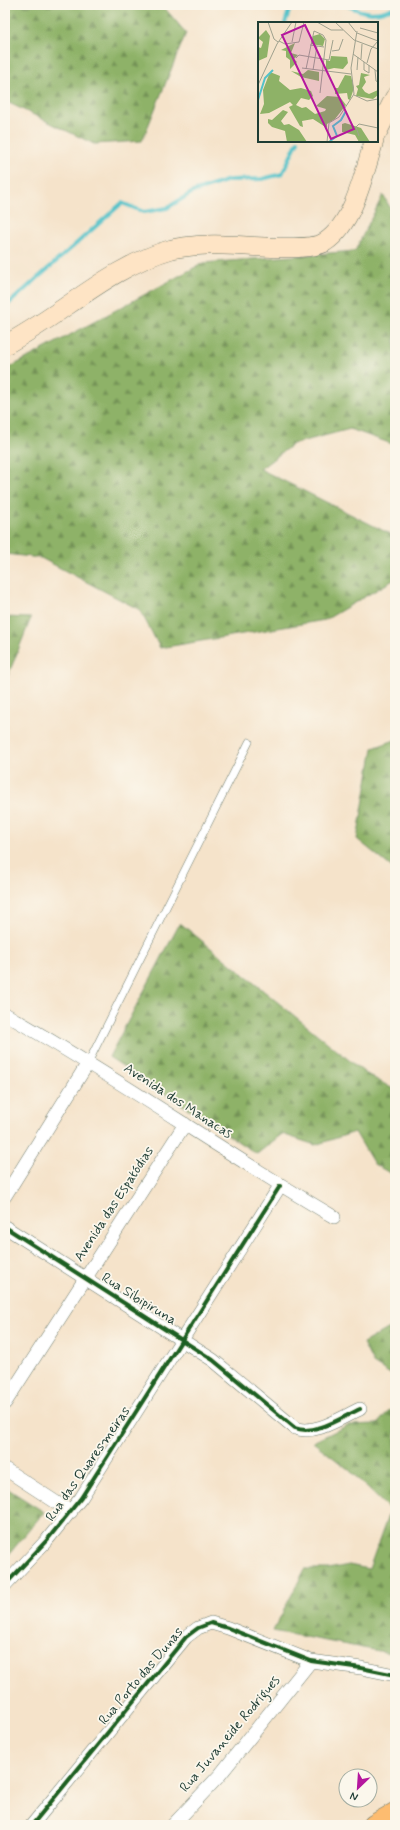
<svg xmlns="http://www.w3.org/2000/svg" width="400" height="1830" viewBox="0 0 400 1830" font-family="Mynerve,sans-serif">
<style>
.forest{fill:url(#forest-firs);stroke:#56784e}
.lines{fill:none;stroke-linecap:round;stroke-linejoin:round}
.stream{stroke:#54c2c9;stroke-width:4}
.lane-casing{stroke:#6a7768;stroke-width:8}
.street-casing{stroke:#6a7768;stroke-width:14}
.secondary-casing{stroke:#6a7768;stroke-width:20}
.primary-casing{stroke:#6a7768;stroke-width:22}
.lane{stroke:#fff;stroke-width:7}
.street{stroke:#fff;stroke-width:13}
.secondary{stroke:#fee4c5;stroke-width:19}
.primary{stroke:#fdbc6f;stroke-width:21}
.cycleway-casing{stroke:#fbf7ec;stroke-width:6}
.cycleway{stroke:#1b5e20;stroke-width:4}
.labels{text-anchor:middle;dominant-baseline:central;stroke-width:3.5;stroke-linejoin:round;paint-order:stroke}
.street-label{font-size:14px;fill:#1f3d34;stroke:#fbf7ec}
.inset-river{fill:none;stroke:#54c2c9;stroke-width:2}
.inset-road{fill:none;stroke:#9fa18e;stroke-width:1}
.view{fill:#b5179e;fill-opacity:0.15;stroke:#b5179e;stroke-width:2}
.inset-edge{fill:none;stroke:#1f3d34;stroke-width:2}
</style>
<defs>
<pattern id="forest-firs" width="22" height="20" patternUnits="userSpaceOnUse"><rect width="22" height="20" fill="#8eb267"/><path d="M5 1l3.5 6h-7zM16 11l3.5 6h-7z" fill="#739256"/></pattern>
</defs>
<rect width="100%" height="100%" fill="#fbf7ec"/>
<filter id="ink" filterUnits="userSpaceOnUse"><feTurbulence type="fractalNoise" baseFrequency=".025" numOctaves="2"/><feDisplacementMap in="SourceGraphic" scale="8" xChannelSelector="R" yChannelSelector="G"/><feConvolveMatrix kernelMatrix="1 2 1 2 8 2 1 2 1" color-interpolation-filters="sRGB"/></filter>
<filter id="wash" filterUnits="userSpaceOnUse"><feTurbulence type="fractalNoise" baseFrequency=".012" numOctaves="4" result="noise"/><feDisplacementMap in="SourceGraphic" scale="16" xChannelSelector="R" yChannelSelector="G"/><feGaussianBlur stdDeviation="0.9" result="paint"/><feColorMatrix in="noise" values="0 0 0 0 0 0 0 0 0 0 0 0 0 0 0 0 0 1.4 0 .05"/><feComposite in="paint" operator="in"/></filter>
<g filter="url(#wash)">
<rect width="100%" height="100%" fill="#f5e3ca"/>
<path class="forest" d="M5 5H162L186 33 142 141 94 144 5 101Z
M383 195 395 216V445L350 429 293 444 260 469 392 535 395 559V579L325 620 160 648 140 610 41 558 5 554V370L203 263 355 251Z
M5 617 31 618 5 683Z
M395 740V870L357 839 373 748Z
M180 923 365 1073 395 1090V1176L374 1164 355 1132 315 1145 282 1134 257 1154 109 1057Z
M395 1325V1377L373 1363 363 1343Z
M395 1392V1654L273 1631 305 1569H328L349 1565 369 1569 390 1510 348 1469 313 1442 348 1425 377 1424 392 1408Z
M5 1487 44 1512 5 1559Z"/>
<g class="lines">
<path class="stream" d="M346 5C365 14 375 16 395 7
M285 23 291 5
M5 307 122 203 144 212 167 208 193 192 229 180 262 179 282 174 298 141"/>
</g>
</g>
<g filter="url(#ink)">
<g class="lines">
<defs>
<path id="lane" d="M88 1063 249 742"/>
<path id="street" d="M5 1014C117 1077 223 1152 334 1217
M5 1196 88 1063
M5 1227 213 1360 295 1428C315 1436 342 1417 360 1409
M5 1403 185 1124
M5 1469 71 1512
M5 1585 47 1540 81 1498 280 1186
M32 1825 186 1637 198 1628 211 1623 228 1628 311 1661 361 1668 395 1675
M173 1825 219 1776 311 1661"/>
<path id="secondary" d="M377 133 395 97
M5 345C62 315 109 267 172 249 186 246 209 244 223 245 245 245 309 253 325 242 354 223 364 173 374 141"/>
<path id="primary" d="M374 1825 395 1813"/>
</defs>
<use href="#lane" class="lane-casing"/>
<use href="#street" class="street-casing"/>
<use href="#secondary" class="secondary-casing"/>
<use href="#primary" class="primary-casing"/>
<use href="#lane" class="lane"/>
<use href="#street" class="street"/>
<use href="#secondary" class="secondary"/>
<use href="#primary" class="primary"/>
<defs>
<path id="cycleway" d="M5 1227 213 1360 295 1428C315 1436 342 1417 360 1409
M5 1585 47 1540 81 1498 280 1186
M32 1825 186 1637 198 1628 211 1623 228 1628 311 1661 361 1668 395 1675"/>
</defs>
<use href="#cycleway" class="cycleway-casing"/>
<use href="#cycleway" class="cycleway"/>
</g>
</g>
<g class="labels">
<g class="street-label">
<text transform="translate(178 1101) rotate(33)">Avenida dos Manacas</text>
<text transform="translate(114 1204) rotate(-57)">Avenida das Espatódias</text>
<text transform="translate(139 1299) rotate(32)">Rua Sibipiruna</text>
<text transform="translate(88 1464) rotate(-55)">Rua das Quaresmeiras</text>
<text transform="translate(141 1676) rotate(-50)">Rua Porto das Dunas</text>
<text transform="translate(230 1734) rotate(-50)">Rua Juvaneide Rodrigues</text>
</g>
</g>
<g transform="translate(258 22)">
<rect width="120" height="120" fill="#f5e3ca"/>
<path d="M8 8 12 14 9 35 0 39V25L3 26 5 20 0 16ZM62 12 67 17 65 24 53 22 55 14ZM37 21 33 31 40 33 36 37 39 40 32 47V38L28 35V29L23 28ZM73 34 89 35 90 41 85 47 76 46 68 48V38L72 39ZM50 48 61 50V59L43 55 33 49 45 52ZM12 50 22 54 21 59 32 68 43 66 53 69 55 74 51 78 43 76 38 83 44 86 48 85 57 92 67 89 68 87 58 84 69 74 82 75 88 83 77 97 69 102V106L55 97 44 99 45 105 42 104 31 85 35 83 32 80 11 91 2 92 6 82 5 68ZM103 51 112 53 106 55 108 60 104 66 107 70 111 72 120 68V73L115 77 98 74 100 67 98 64 101 63ZM87 53 93 54 96 66 92 78 90 77 89 71 77 72V66H80ZM25 88 30 90 23 99 26 103 31 102 41 108 49 120H29L27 109 14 105 10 101V97L14 98ZM87 101 103 106 112 120H101L97 113 84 110V102Z" fill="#8eb267"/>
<path class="inset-river" d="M0 78 7 56 15 48M71 120 79 114 75 104 83 98 88 89"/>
<path class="inset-road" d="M10 0 16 17 20 20M59 0 73 8H85M77 0 96 18 120 27M90 0 98 10M102 6 120 11M56 9 65 13 68 18 62 71M99 11 120 19M21 19 27 22 41 20 46 0M34 20 38 0M52 23 66 25M74 29 81 28 85 17M95 32 120 50M38 36 41 33 71 38 75 18M103 37 104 22M106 40V48L111 51V43M109 41 113 27 120 19M44 46 93 52M48 47 56 9M55 48 59 24M99 48 100 35M117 48 118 59 120 60M0 63 19 22 34 0M96 73 109 79 120 77M101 114 98 105 101 102 120 106M69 120 71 101 81 95 96 72 93 46 99 9"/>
<path class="view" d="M47 3 96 107 73 117 24 13Z"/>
<rect width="120" height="120" class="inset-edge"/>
</g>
<rect width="400" height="1830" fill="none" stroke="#fbf7ec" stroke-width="20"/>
<g transform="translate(358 1788) rotate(205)"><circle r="19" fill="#fbf7ec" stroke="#a3ada2"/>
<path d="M0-3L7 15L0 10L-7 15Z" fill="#b5179e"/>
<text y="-6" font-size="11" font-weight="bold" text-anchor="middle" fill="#1f3d34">N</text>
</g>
</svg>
